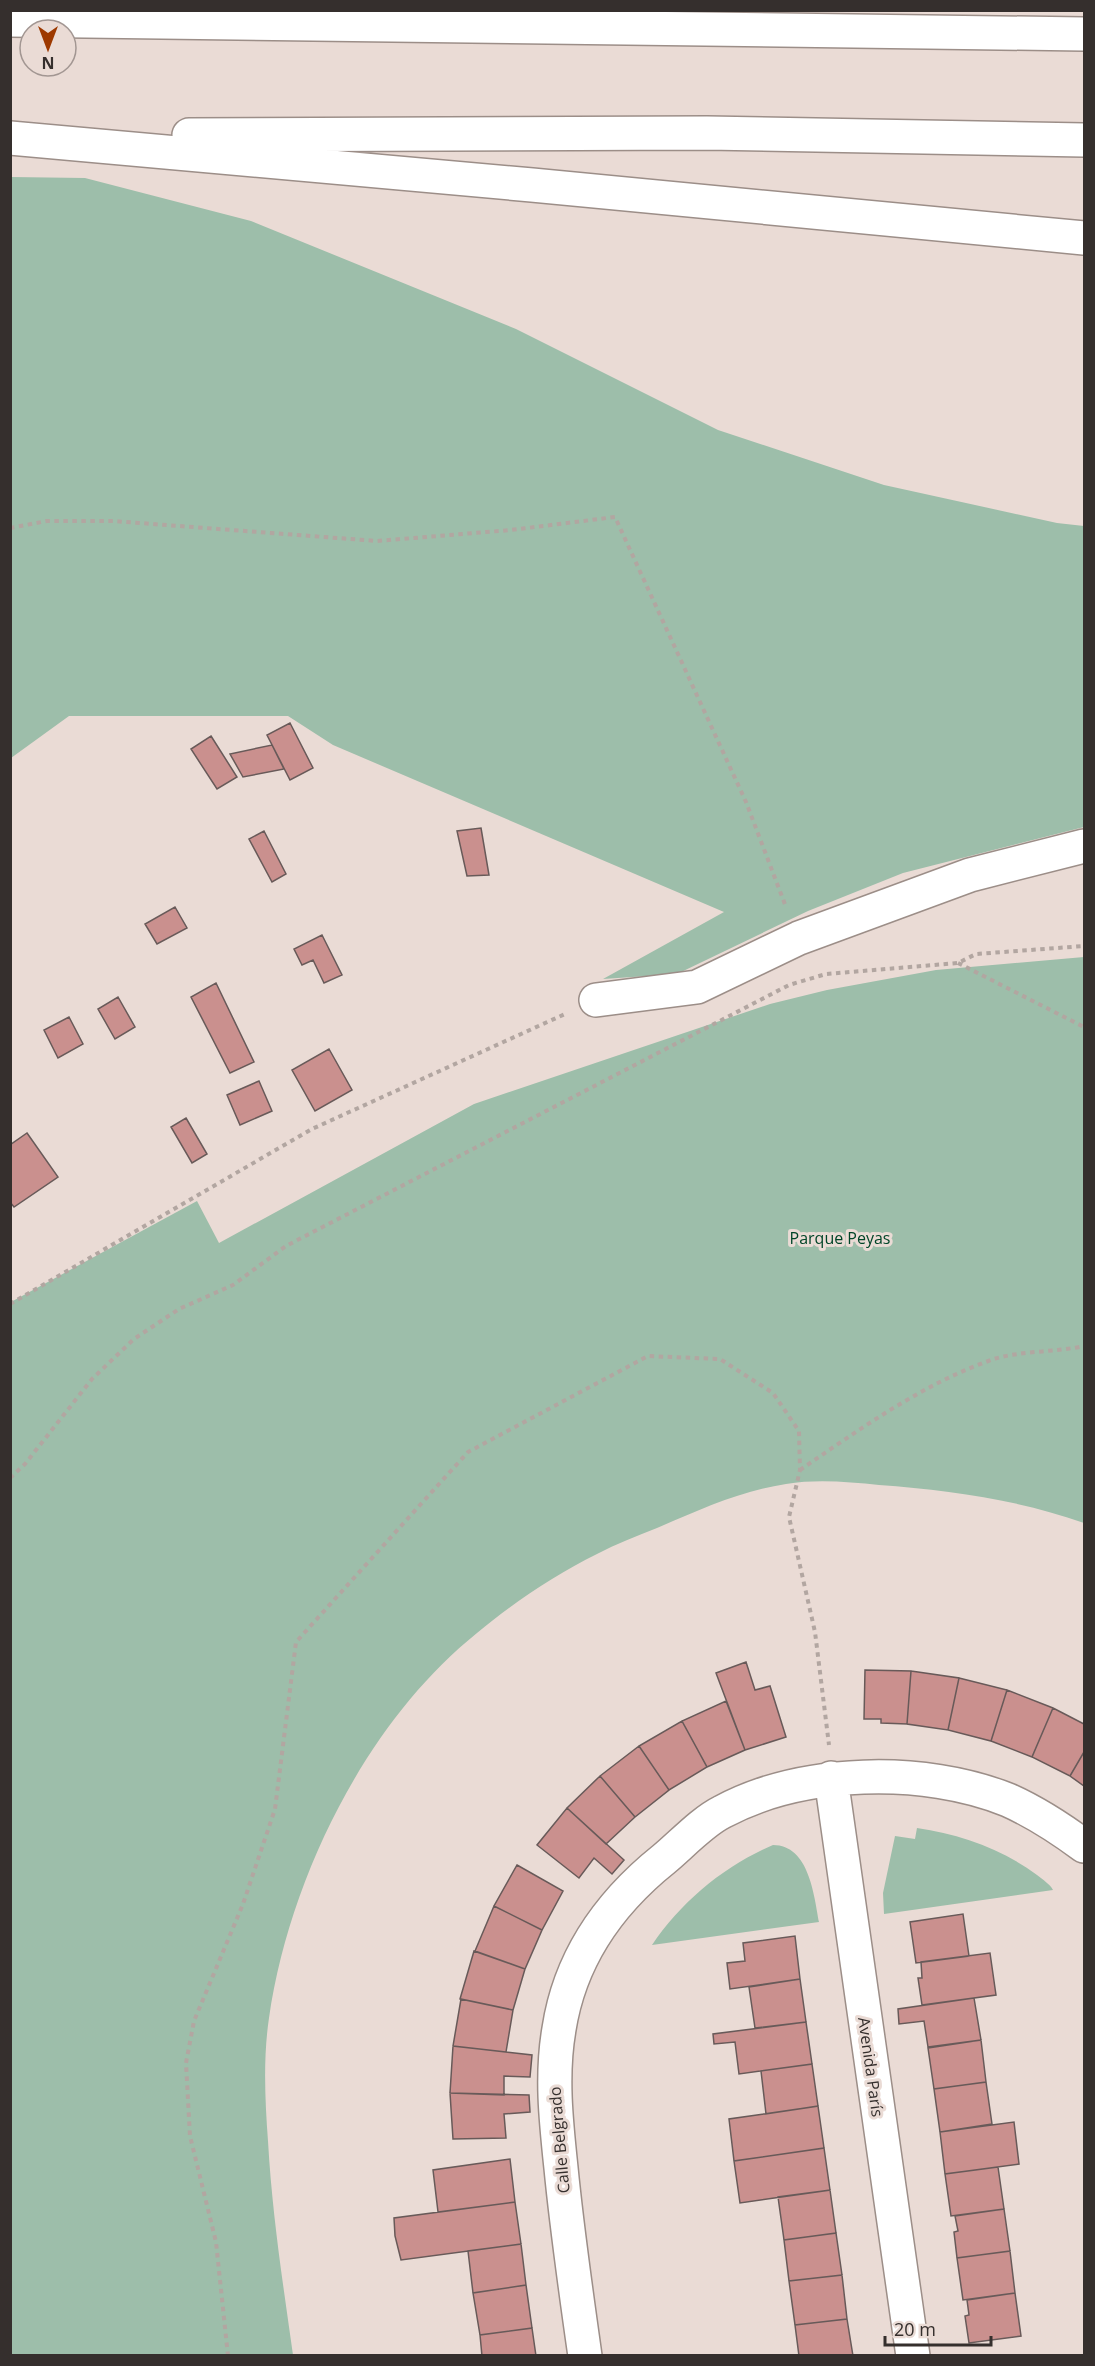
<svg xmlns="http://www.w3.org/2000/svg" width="1095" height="2366" viewBox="0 0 1095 2366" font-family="'Open Sans',sans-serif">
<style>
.green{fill:#9dbeaa}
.building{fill:#ca908e;stroke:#685a59;stroke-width:1.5}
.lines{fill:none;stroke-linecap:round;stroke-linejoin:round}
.minor-casing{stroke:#9c8e88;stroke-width:36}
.motorway-casing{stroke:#9c8e88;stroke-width:36}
.path{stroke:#b2a6a1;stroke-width:4;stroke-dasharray:4.5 4.5;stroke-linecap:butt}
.minor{stroke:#fff;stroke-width:33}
.motorway{stroke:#fff;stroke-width:33}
.labels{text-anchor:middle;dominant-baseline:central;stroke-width:6;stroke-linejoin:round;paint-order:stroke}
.park-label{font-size:16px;fill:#004528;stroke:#eadbd5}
.street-label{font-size:16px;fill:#352f2d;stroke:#eadbd5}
</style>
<rect width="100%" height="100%" fill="#eadbd5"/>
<path class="green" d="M11 177 85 178 251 221 516 329 718 430 884 485 1057 523 1084 526V827L903 873 808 911 677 974 603 979 724 912 333 745 288 716H69L11 758Z
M1084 957V1523C1020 1500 948 1490 879 1485 849 1482 817 1479 786 1484 740 1491 699 1510 657 1528 637 1536 616 1544 597 1554 555 1575 513 1603 477 1633 366 1722 289 1879 269 2018 263 2058 265 2100 268 2141 272 2213 283 2284 293 2355H11V1302L197 1201 219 1243 474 1104 770 1004 827 990 936 970Z
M917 1828C960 1834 1002 1849 1037 1875 1043 1880 1050 1884 1053 1890L884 1914 883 1893 895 1836 915 1839Z
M773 1845C809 1845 814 1895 819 1922L652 1945C682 1901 724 1866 773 1845Z"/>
<path class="building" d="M290 723 313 768 290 780 267 735Z
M211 736 237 777 217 789 191 749Z
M272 745 284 769 243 777 230 754Z
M481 828 489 875 467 876 457 831Z
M264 831 286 874 272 882 249 839Z
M175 907 187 928 157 944 145 924Z
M322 935 342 975 324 983 313 960 302 965 294 949Z
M216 983 254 1062 230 1073 191 997Z
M118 997 135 1027 115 1039 98 1009Z
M69 1017 83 1044 58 1058 44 1030Z
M329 1049 352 1090 315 1111 292 1070Z
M259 1081 272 1111 240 1125 227 1095Z
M186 1118 207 1154 192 1163 171 1127Z
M27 1133 58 1177 14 1207 10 1202V1145Z
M746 1662 755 1690 770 1686 786 1737 745 1750 716 1673Z
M865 1670 911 1671 907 1724 881 1723V1719H864Z
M911 1671 959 1678 948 1730 907 1724Z
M959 1678 1007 1690 991 1741 948 1730Z
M1007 1690 1053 1708 1032 1757 991 1741Z
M726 1701 745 1750 707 1767 682 1721Z
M1053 1708 1084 1724V1752L1070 1776 1032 1757Z
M682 1721 707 1767 669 1790 639 1746Z
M639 1746 669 1790 635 1817 600 1776Z
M1084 1752V1786L1070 1776Z
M600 1776 635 1817 606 1844 567 1808Z
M567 1808 624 1860 612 1874 594 1858 579 1878 537 1845Z
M517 1865 563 1891 542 1930 494 1906Z
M494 1906 542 1930 525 1969 475 1951Z
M963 1914 969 1956 916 1963 910 1922Z
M795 1936 800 1979 730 1989 727 1963 745 1961 743 1943Z
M474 1951 525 1969 513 2010 460 1999Z
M990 1953 996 1995 922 2005 918 1978H922L921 1962Z
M800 1979 806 2022 755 2028 749 1987Z
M974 1998 981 2040 928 2047 924 2021 899 2024 898 2009Z
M461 1999 513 2010 506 2052 453 2046Z
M806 2022 812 2064 739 2074 735 2042 714 2044 713 2034Z
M981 2040 986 2082 934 2089 928 2048Z
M453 2046 532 2055 530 2077 504 2076V2095L450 2093Z
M812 2064 818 2106 766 2114 761 2071Z
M986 2082 992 2124 940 2132 934 2089Z
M450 2093 529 2095 530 2112 504 2114 506 2138 453 2139Z
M818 2106 824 2148 734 2161 729 2119Z
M1014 2122 1019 2164 945 2174 940 2132Z
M824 2148 830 2190 740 2203 734 2161Z
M510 2159 515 2202 438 2212 433 2170Z
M998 2167 1004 2209 951 2216 945 2174Z
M830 2190 836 2233 784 2240 778 2197Z
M515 2202 521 2244 401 2260 395 2236 394 2218Z
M1004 2209 1010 2251 957 2258 954 2232 958 2231 955 2216Z
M836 2233 842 2275 789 2281 784 2240Z
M521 2244 526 2285 473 2293 468 2251Z
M1010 2251 1015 2293 963 2300 957 2258Z
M842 2275 847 2319 795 2325 789 2281Z
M526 2285 532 2328 480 2335 473 2293Z
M1015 2293 1021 2336 969 2343 965 2316 969 2315 967 2300Z
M847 2319 853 2356H799L795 2325Z
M532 2328 536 2356H482L480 2335Z"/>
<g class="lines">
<defs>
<path id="minor" d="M596 1000 697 987 799 938 970 875 1084 846
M831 1778 913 2356
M585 2356C576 2293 567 2230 561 2168 556 2121 551 2075 559 2029 570 1958 609 1903 664 1859 681 1845 702 1822 722 1812 802 1769 924 1766 1008 1800 1035 1812 1061 1829 1084 1846"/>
<path id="motorway" d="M10 20 1084 34
M189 135 707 133 1084 140
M10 138 532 185 1084 238"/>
</defs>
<use href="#minor" class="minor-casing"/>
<use href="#motorway" class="motorway-casing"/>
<path class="path" d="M10 528 47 521H113L377 541 511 530 615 517 746 802 786 907
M958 963 1084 1027
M10 1304 312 1129 565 1014
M800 1470C860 1429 924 1383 994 1359 1019 1351 1057 1352 1084 1346
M10 1478 25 1464 92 1379 134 1339 179 1309 233 1285 286 1246 789 985 826 974 958 963 976 954 1084 946
M228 2356 216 2242 190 2136 186 2063 194 2021 243 1904 275 1809 296 1642 468 1452 648 1356 720 1359 773 1393 799 1431 800 1470 789 1517 815 1632 829 1745"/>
<use href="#minor" class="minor"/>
<use href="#motorway" class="motorway"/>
</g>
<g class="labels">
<g class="park-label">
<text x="840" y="1238">Parque Peyas</text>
</g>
<g class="street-label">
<text transform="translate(871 2067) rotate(82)">Avenida París</text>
<text transform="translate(559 2140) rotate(-95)">Calle Belgrado</text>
</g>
</g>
<rect width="1095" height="2366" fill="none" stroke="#352f2d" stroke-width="24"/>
<g transform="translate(48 48) rotate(180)"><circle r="28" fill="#eadbd5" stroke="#a29692" stroke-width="1.5"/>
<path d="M0-4.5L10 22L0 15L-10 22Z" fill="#9d3900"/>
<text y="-9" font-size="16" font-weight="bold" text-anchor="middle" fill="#352f2d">N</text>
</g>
<path d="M885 2336v9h106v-9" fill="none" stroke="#352f2d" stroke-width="3"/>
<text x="894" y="2336" font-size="18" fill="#352f2d" stroke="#eadbd5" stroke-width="4.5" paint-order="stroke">20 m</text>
</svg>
